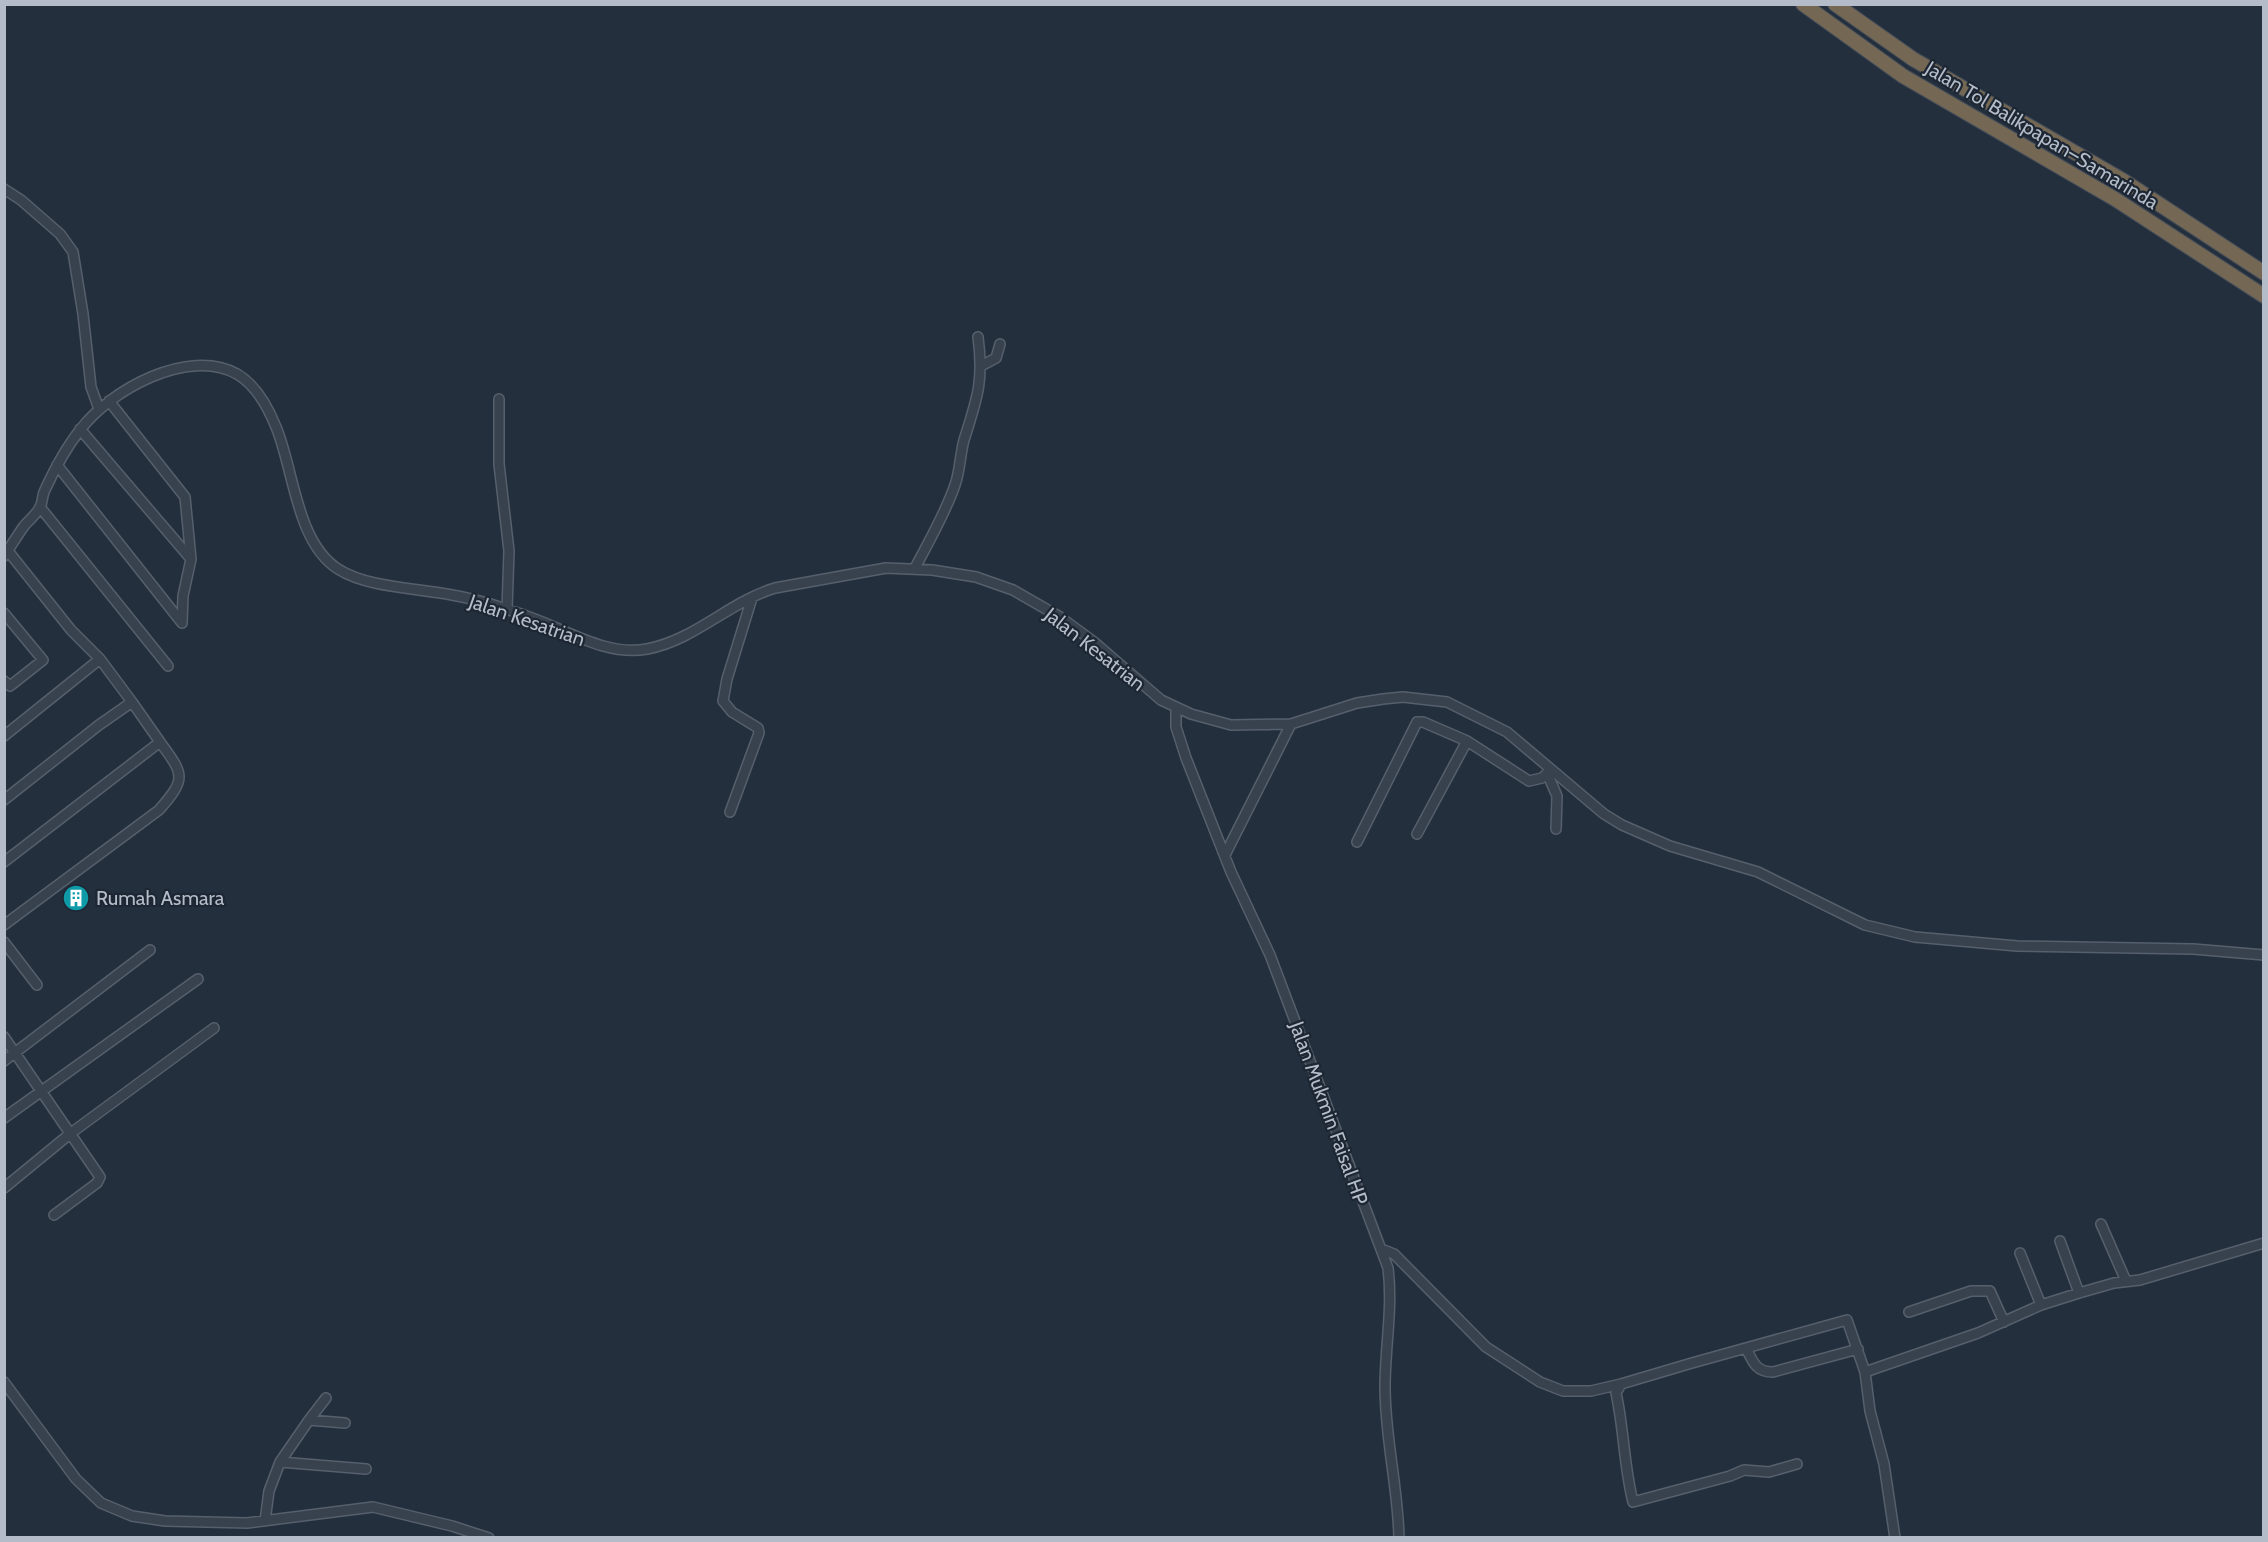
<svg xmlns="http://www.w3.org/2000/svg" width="2268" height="1542" viewBox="0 0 2268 1542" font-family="Cabin,sans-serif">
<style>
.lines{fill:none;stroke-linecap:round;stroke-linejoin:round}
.minor-casing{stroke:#565f6c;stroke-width:12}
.highway-casing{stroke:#434c59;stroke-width:16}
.minor{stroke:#38414e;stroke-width:9}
.highway{stroke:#746855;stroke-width:14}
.labels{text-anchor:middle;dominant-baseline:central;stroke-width:4.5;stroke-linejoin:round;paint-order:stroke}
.street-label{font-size:20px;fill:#b4bcc9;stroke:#1d2633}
.poi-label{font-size:20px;fill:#b4bcc9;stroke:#1d2633;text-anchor:start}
</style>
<rect width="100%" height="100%" fill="#242f3e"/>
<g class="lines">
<defs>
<path id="minor" d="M4 189 21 200 60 234 73 252 83 314 91 387 99 409
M981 366 996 358 1000 344
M499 399V464L509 551 507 609
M109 401 185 497 191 559 183 596 182 623
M80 429 191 559
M57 465 182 623
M40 507 168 666
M8 551 71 630 100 659
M4 556C11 546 17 536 24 526 29 520 37 514 40 507 43 502 42 497 44 492 54 470 65 449 80 430 110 390 188 347 237 374 256 385 268 407 276 427 294 470 296 542 338 569 368 588 417 588 452 595 482 600 511 610 540 621 573 634 610 656 647 649 695 640 729 602 775 588L886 568 932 570 976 577 1013 590 1060 617 1094 642 1161 700 1191 714 1231 725 1291 724 1357 703 1383 699 1403 697 1447 702 1507 732 1604 814 1622 825 1670 846 1758 872 1865 925 1915 937 2017 946 2193 949 2264 955
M915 568C929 541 945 514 955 485 960 471 960 455 964 440 977 399 984 381 978 337
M4 613 43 660 10 686 4 681
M1176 707V727L1186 758 1231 872 1270 955 1388 1268C1393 1308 1385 1347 1385 1387 1385 1438 1398 1487 1399 1538
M4 736 100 659 132 702
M1547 773 1557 796 1556 829
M4 800 99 725 132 702 160 742 4 862
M730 812 759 733 758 728 732 712 723 701 727 679 752 598
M1417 834 1467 741
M1357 842 1417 722H1423L1467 741 1529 781 1542 778 1551 770
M1225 855 1291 724
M4 925 159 810C187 778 184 775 160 742
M4 942 37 985
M4 1037 100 1177 97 1183 54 1215
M4 1061 150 950
M4 1118 198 979
M4 1188 71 1133 214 1028
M2101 1224 2126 1281
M2060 1241 2079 1293
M1381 1249 1394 1254 1486 1347 1540 1382 1563 1391H1591L1621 1384 1692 1363 1847 1320 1865 1372 1870 1411 1884 1464 1895 1538
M2020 1253 2041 1305
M1909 1312 1971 1291H1990L2004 1322
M1746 1348C1753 1362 1756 1372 1773 1372L1858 1349
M1865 1372 1978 1333 2041 1305 2079 1293 2114 1283 2140 1280 2264 1243
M4 1382 76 1479 101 1503 132 1516 165 1521 247 1523 373 1507 452 1526 489 1538
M1621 1384 1616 1393C1624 1429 1624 1467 1633 1502L1730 1476 1744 1470 1769 1472 1797 1464
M309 1420 326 1398
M280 1462 309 1420 345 1423
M265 1521 269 1491 280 1462 366 1469"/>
<path id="highway" d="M1803 4 1903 76 2115 199 2264 296
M1835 4 1913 59 2124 181 2264 273"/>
</defs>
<use href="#minor" class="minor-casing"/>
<use href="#highway" class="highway-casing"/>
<use href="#minor" class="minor"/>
<use href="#highway" class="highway"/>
</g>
<defs>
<symbol id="building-disc" viewBox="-11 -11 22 22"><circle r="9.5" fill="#0f9aa8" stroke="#1d2633"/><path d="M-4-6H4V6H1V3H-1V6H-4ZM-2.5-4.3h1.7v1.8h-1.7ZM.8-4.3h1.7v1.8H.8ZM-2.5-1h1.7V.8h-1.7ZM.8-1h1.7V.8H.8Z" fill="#fff"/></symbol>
</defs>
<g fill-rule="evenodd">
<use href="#building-disc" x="61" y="883" width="30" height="30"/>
</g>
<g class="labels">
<g class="street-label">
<text transform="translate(2042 135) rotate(31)">Jalan Tol Balikpapan–Samarinda</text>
<text transform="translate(527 620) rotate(19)">Jalan Kesatrian</text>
<text transform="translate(1095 649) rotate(38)">Jalan Kesatrian</text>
<text transform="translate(1329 1113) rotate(70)">Jalan Mukmin Faisal HP</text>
</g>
<g class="poi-label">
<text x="96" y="898">Rumah Asmara</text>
</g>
</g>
<rect width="2268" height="1542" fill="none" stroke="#b4bcc9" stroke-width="12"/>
</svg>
